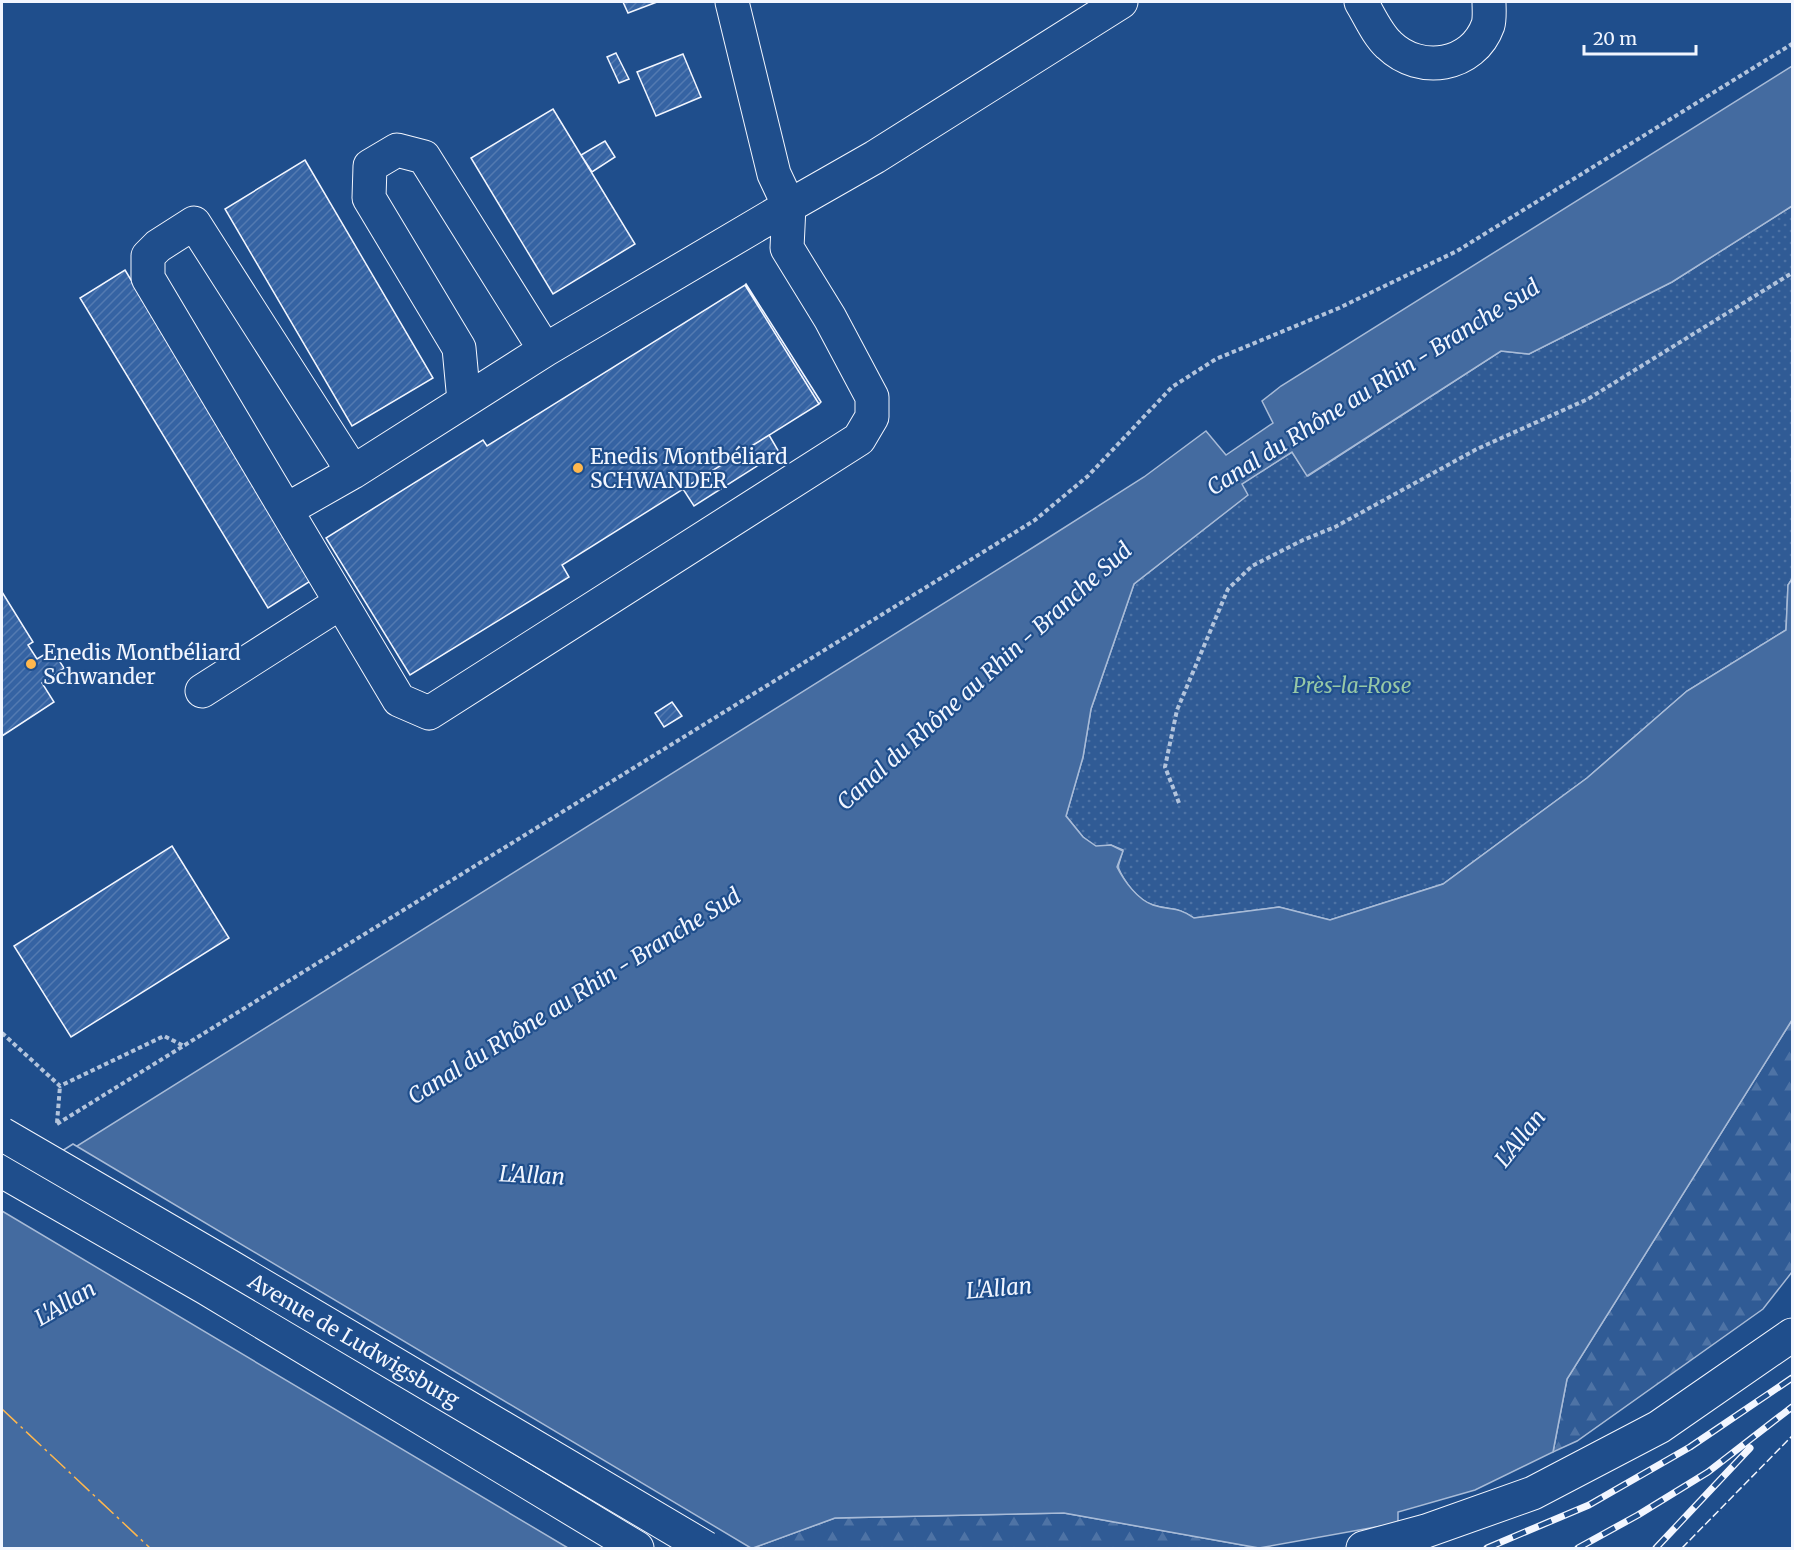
<svg xmlns="http://www.w3.org/2000/svg" width="1794" height="1550" viewBox="0 0 1794 1550" font-family="Merriweather,serif">
<style>
.forest{fill:url(#forest-firs);stroke:#a8bbd7;stroke-width:1.5}
.park{fill:url(#park-dots);stroke:#a8bbd7;stroke-width:1.5}
.water{fill:#446ba0;stroke:#a8bbd7;stroke-width:1.5}
.pier{fill:#1f4e8c;stroke:#a8bbd7;stroke-width:1.5}
.building{fill:url(#building-hatch);stroke:#f2f6ff;stroke-width:1.5}
.lines{fill:none;stroke-linecap:round;stroke-linejoin:round}
.minor-casing{stroke:#f2f6ff;stroke-width:35}
.major-casing{stroke:#f2f6ff;stroke-width:35}
.path{stroke:#b3c4dc;stroke-width:4;stroke-dasharray:4.5 3;stroke-linecap:butt}
.minor{stroke:#1f4e8c;stroke-width:33}
.major{stroke:#1f4e8c;stroke-width:33}
.rail-casing{stroke:#f2f6ff;stroke-width:7}
.rail{stroke:#1f4e8c;stroke-width:4.5;stroke-dasharray:14;stroke-linecap:butt}
.major-bridge-casing{stroke:#f2f6ff;stroke-width:35;stroke-linecap:butt}
.major-bridge{stroke:#1f4e8c;stroke-width:33}
.fence{stroke:#f2f6ff;stroke-width:1.5;stroke-dasharray:8 3;stroke-linecap:butt}
.power{stroke:#ffb74d;stroke-width:1.5;stroke-dasharray:21 4.5 3 4.5;stroke-linecap:butt}
.poi-dot{fill:#ffb74d;stroke:#1f4e8c;stroke-width:2}
.labels{text-anchor:middle;dominant-baseline:central;stroke-width:4.5;stroke-linejoin:round;paint-order:stroke}
.poi-label{font-size:21px;fill:#f2f6ff;stroke:#1f4e8c;text-anchor:start}
.park-label{font-size:21px;font-style:italic;fill:#97c8a6;stroke:#1f4e8c}
.street-label{font-size:21px;fill:#f2f6ff;stroke:#1f4e8c}
.water-label{font-size:22px;font-style:italic;fill:#f2f6ff;stroke:#1f4e8c}
</style>
<defs>
<pattern id="forest-firs" width="22" height="20" patternUnits="userSpaceOnUse" patternTransform="scale(1.5)"><rect width="22" height="20" fill="#305b95"/><path d="M5 1l3.5 6h-7zM16 11l3.5 6h-7z" fill="#4e73a5"/></pattern>
<pattern id="park-dots" width="8" height="8" patternUnits="userSpaceOnUse" patternTransform="scale(1.5)"><rect width="8" height="8" fill="#305b95"/><path d="M2 2h.1M6 6h.1" fill="none" stroke="#4e73a5" stroke-width="1.8" stroke-linecap="round"/></pattern>
<pattern id="building-hatch" width="6" height="6" patternUnits="userSpaceOnUse" patternTransform="scale(1.5)"><rect width="6" height="6" fill="#3563a3"/><path d="M-1 1l2-2M0 6l6-6M5 7l2-2" fill="none" stroke="#537ab1"/></pattern>
</defs>
<rect width="100%" height="100%" fill="#1f4e8c"/>
<path class="forest" d="M1792 1020V1272L1763 1309 1577 1441 1553 1452 1567 1379Z
M1064 1513 1259 1548H753L835 1518Z"/>
<path class="park" d="M1792 206V579L1788 585 1786 630 1687 691 1587 778 1443 884 1330 920 1279 907 1194 918C1177 906 1171 911 1153 905 1137 900 1124 881 1118 867L1123 850 1111 845 1096 847 1083 837 1066 816 1083 757 1091 709 1134 584 1247 495 1241 484 1292 452 1308 476 1501 351 1529 354 1672 282Z"/>
<path class="water" d="M1792 66V206L1672 282 1529 354 1501 351 1307 476 1292 452 1242 484 1248 495 1134 584 1091 709 1083 757 1066 816 1083 837 1096 846 1111 845 1123 851 1117 867C1124 881 1138 900 1153 905 1171 911 1177 906 1194 918L1279 907 1330 920 1443 884 1587 778 1687 691 1786 630 1788 585 1792 579V1020L1567 1379 1553 1452 1475 1490 1398 1512V1523L1259 1548 1064 1513 835 1518 753 1548H2V1193L1040 543 1144 477 1206 431 1226 455 1273 423 1262 401 1281 386Z"/>
<path class="pier" d="M73 1144 751 1548H568L2 1211V1189Z"/>
<path class="building" d="M623 2H657L628 13Z
M616 53 629 79 619 83 607 57Z
M683 54 701 97 656 116 637 72Z
M553 109 635 244 553 294 471 158Z
M605 141 615 157 592 172 581 155Z
M305 160 433 378 352 426 225 209Z
M125 270 312 580 268 608 80 298Z
M746 284 821 402 819 404 745 285Z
M745 285 819 404 562 565 569 577 410 675 326 538 483 440 487 446Z
M769 435 779 452 694 506 683 489Z
M2 592 33 642 28 645 37 659 52 650 64 668 42 683 54 702 2 736Z
M672 702 682 716 664 727 655 713Z
M172 846 229 938 71 1037 14 946Z"/>
<g class="lines">
<defs>
<path id="minor" d="M732 2 774 174 789 206 875 157 1121 2
M1361 2C1369 15 1377 34 1389 45 1420 75 1473 67 1488 25 1490 18 1489 8 1489 2
M353 472 194 223 158 246 148 256V278L399 700 429 713 859 439 872 417V397L830 318 787 248 789 206 545 350 424 157 397 150 370 166 369 198 459 348 464 401
M286 510 353 472 545 350
M202 691 340 603
M1363 1548 1426 1531 1533 1493 1659 1427 1792 1335"/>
<path id="major" d="M2 1171 206 1288 637 1548"/>
</defs>
<use href="#minor" class="minor-casing"/>
<use href="#major" class="major-casing"/>
<path class="path" d="M1179 803 1165 767 1177 710 1228 589 1252 566 1303 540 1335 527 1477 449 1588 399 1792 273
M2 1033 60 1086 164 1036 184 1046
M57 1123 60 1086
M57 1124 1035 520 1088 476 1172 387 1216 359 1339 308 1457 251 1792 44"/>
<use href="#minor" class="minor"/>
<use href="#major" class="major"/>
<defs>
<path id="rail" d="M1487 1548 1589 1505 1690 1447 1792 1378
M1578 1548 1638 1515 1708 1472 1792 1407
M1656 1548 1750 1448"/>
</defs>
<use href="#rail" class="rail-casing"/>
<use href="#rail" class="rail"/>
<defs>
<g id="major-bridge">
<path id="s1" d="M2 1134 224 1263 706 1548"/>
</g>
</defs>
<use href="#major-bridge" class="major-bridge-casing"/>
<use href="#major-bridge" class="major-bridge"/>
<path class="fence" d="M1682 1548 1792 1436"/>
<path class="power" d="M2 1409 150 1548"/>
</g>
<g class="poi-dot">
<circle cx="578" cy="468" r="6"/>
<circle cx="31" cy="664" r="6"/>
</g>
<g class="labels">
<g class="poi-label">
<text x="590" y="456">Enedis Montbéliard<tspan x="590" dy="24">SCHWANDER</tspan></text>
<text x="43" y="652">Enedis Montbéliard<tspan x="43" dy="24">Schwander</tspan></text>
</g>
<g class="park-label">
<text x="1352" y="685">Près-la-Rose</text>
</g>
<g class="street-label">
<text stroke="none"><textPath href="#s1" startOffset="408">Avenue de Ludwigsburg</textPath></text>
</g>
<g class="water-label">
<text transform="translate(1373 387) rotate(-32)">Canal du Rhône au Rhin - Branche Sud</text>
<text transform="translate(984 676) rotate(-42)">Canal du Rhône au Rhin - Branche Sud</text>
<text transform="translate(574 996) rotate(-32)">Canal du Rhône au Rhin - Branche Sud</text>
<text transform="translate(1520 1138) rotate(-51)">L'Allan</text>
<text transform="translate(532 1175) rotate(3)">L'Allan</text>
<text transform="translate(999 1288) rotate(-5)">L'Allan</text>
<text transform="translate(65 1303) rotate(-30)">L'Allan</text>
</g>
</g>
<rect width="1794" height="1550" fill="none" stroke="#f2f6ff" stroke-width="6"/>
<path d="M1584 45v9h112v-9" fill="none" stroke="#f2f6ff" stroke-width="3"/>
<text x="1593" y="45" font-size="18" fill="#f2f6ff" stroke="#1f4e8c" stroke-width="4.5" paint-order="stroke">20 m</text>
</svg>
